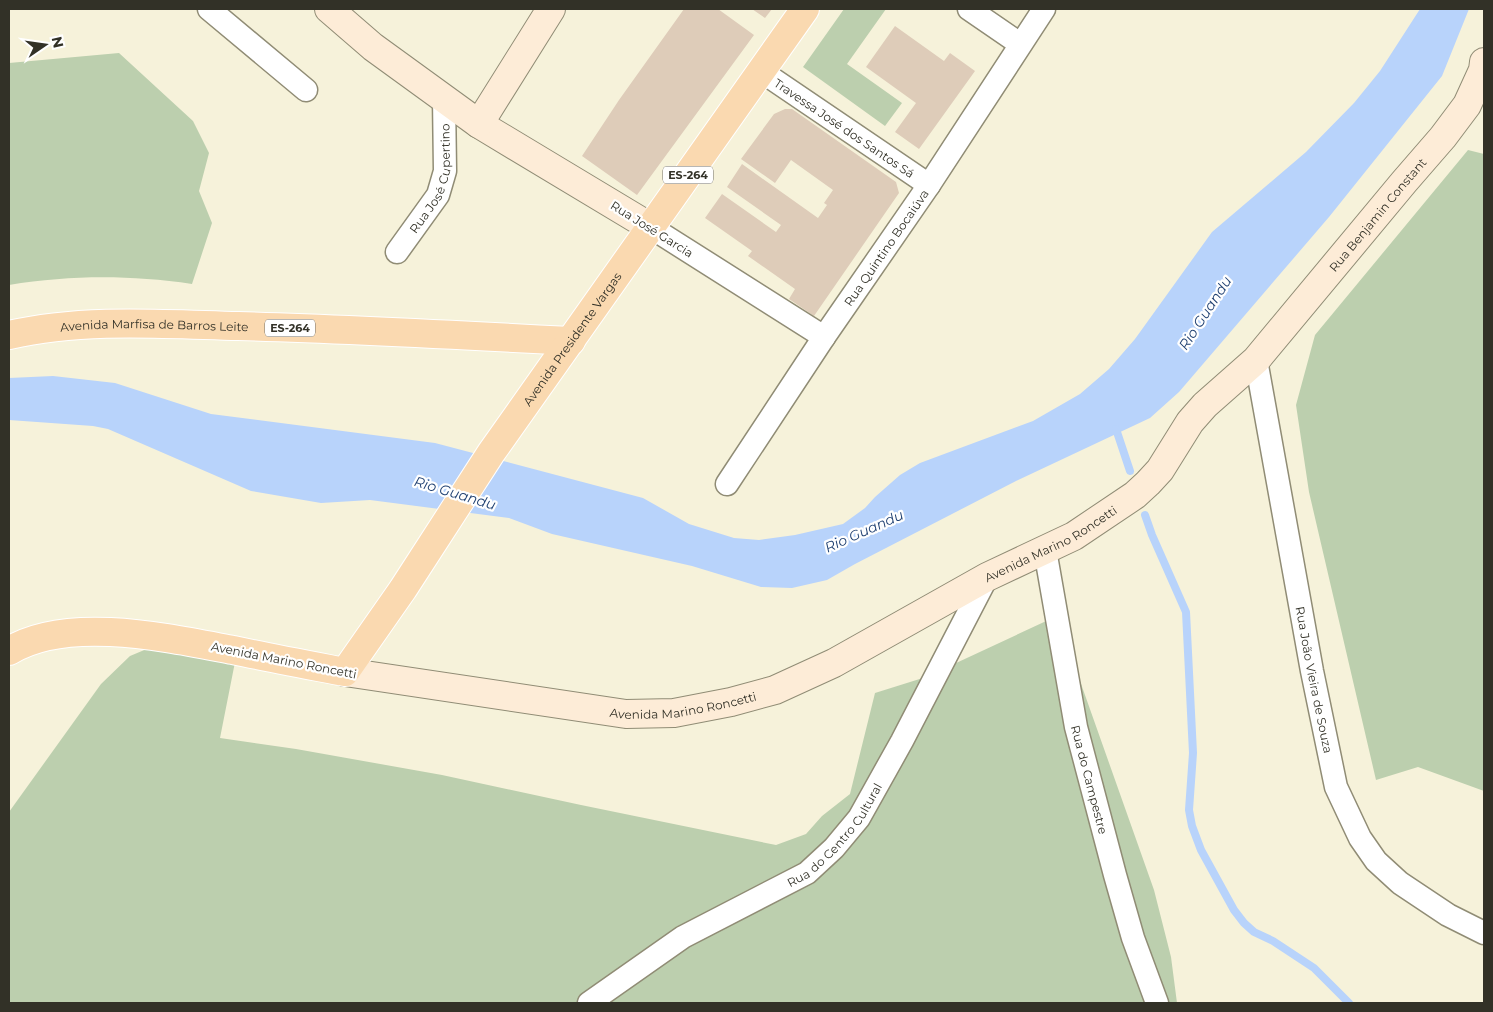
<svg xmlns="http://www.w3.org/2000/svg" width="1493" height="1012" viewBox="0 0 1493 1012" font-family="Montserrat,sans-serif">
<style>
.green{fill:#bccfae}
.water{fill:#b8d3fb}
.lines{fill:none;stroke-linecap:round;stroke-linejoin:round}
.stream{stroke:#b8d3fb;stroke-width:8}
.building{fill:#deccb9}
.street-casing{stroke:#908c75;stroke-width:25}
.secondary-casing{stroke:#908c75;stroke-width:30}
.primary-casing{stroke:#fff;stroke-width:30}
.street{stroke:#fff;stroke-width:22}
.secondary{stroke:#fdecd7;stroke-width:28}
.primary{stroke:#fad9b0;stroke-width:28}
.labels{text-anchor:middle;dominant-baseline:central;stroke-width:4.5;stroke-linejoin:round;paint-order:stroke}
.shield{fill:#fff;stroke:#706f68;stroke-width:1}
.shield-label{font-size:11px;font-weight:bold;fill:#323127}
.street-label{font-size:12px;fill:#323127;stroke:#fff}
.water-label{font-size:14px;font-style:italic;fill:#204172;stroke:#fff}
</style>
<rect width="100%" height="100%" fill="#f6f2da"/>
<path class="green" d="M844 9H886L847 64 902 103 885 126 803 67Z
M119 53 193 121 209 153 199 191 212 223 192 284C129 275 72 275 9 285V63Z
M1468 150 1484 154V791L1418 767 1376 780 1309 492 1296 405 1315 335Z
M1057 616 1154 890 1171 957 1177 1003H9V812L101 684 130 656 161 643 236 657 220 738 296 749 442 775 581 805 776 845 806 834 822 816 850 794 875 693 926 677Z"/>
<path class="water" d="M1420 9H1469L1442 76 1329 217 1179 392 1150 418 1016 481 855 564 827 580 792 588 761 587 692 566 552 534 509 518 370 500 321 503 251 491 108 429 93 426 9 420V378L53 376 115 383 211 414 435 443 643 498 689 524 734 538 759 540 795 535 843 524 865 508 875 497 900 475 920 463 1033 421 1080 394 1109 369 1135 339 1212 232 1306 152 1354 103 1380 71Z"/>
<g class="lines">
<path class="stream" d="M1116 429 1130 471
M1145 515 1152 535 1186 612 1193 753 1189 810 1192 826 1201 850 1234 910 1244 923 1254 932 1273 941 1314 968 1349 1003"/>
</g>
<path class="building" d="M684 9H718L754 35 637 195 582 156 619 100Z
M752 9H772L765 18Z
M895 26 944 61 950 53 975 71 919 149 895 132 916 103 866 67Z
M785 109H792L896 182 899 193 814 316 789 299 795 289 748 256 752 251 705 218 722 194 776 232 781 225 727 187 742 164 818 218 827 205 824 203 833 190 791 160 775 183 741 159 774 114Z"/>
<g class="lines">
<defs>
<g id="street">
<path d="M209 9 306 90"/>
<path d="M969 9 1020 44"/>
<path id="s1" d="M761 71 929 185"/>
<path d="M652 228 824 337"/>
<path id="s2" d="M397 252 438 195 445 171 444 98"/>
<path id="s3" d="M1256 360 1312 671 1336 787 1360 838 1376 861 1400 883 1448 915 1484 933"/>
<path id="s4" d="M727 484 824 337 929 185 1044 9"/>
<path id="s5" d="M1045 550 1076 727 1115 875 1133 938 1157 1003"/>
<path id="s6" d="M589 1003 683 937 807 873 834 848 859 818 902 741 987 577"/>
</g>
<g id="secondary">
<path d="M329 9 373 47 479 124 652 228"/>
<path d="M479 124 551 9"/>
<path id="s7" d="M345 672 626 714 674 713 731 702 775 690 834 663 987 577 1074 536 1135 495 1148 483 1160 470 1190 422 1205 405 1256 360 1404 182 1443 137 1467 105 1483 70 1484 62"/>
</g>
<g id="primary">
<path id="s8" d="M9 335C84 318 162 324 238 326 349 329 460 335 571 341"/>
<path id="s9" d="M9 651C67 615 169 638 233 650 270 658 308 665 345 672L403 589 491 453 805 9"/>
</g>
</defs>
<use href="#street" class="street-casing"/>
<use href="#secondary" class="secondary-casing"/>
<use href="#primary" class="primary-casing"/>
<use href="#street" class="street"/>
<use href="#secondary" class="secondary"/>
<use href="#primary" class="primary"/>
</g>
<g class="labels">
<g class="shield">
<rect x="663" y="166.5" width="50" height="17" rx="4"/>
<rect x="265" y="319.5" width="50" height="17" rx="4"/>
</g>
<g class="shield-label">
<text x="688" y="175">ES-264</text>
<text x="290" y="328">ES-264</text>
</g>
<g class="street-label">
<text stroke="none"><textPath href="#s1" startOffset="101">Travessa José dos Santos Sá</textPath></text>
<text stroke="none"><textPath href="#s2" startOffset="84">Rua José Cupertino</textPath></text>
<text stroke="none"><textPath href="#s7" startOffset="1218">Rua Benjamin Constant</textPath></text>
<text transform="translate(652 229) rotate(32)">Rua José Garcia</text>
<text stroke="none"><textPath href="#s4" startOffset="285">Rua Quintino Bocaiúva</textPath></text>
<text stroke="none"><textPath href="#s8" startOffset="146">Avenida Marfisa de Barros Leite</textPath></text>
<text stroke="none"><textPath href="#s9" startOffset="746">Avenida Presidente Vargas</textPath></text>
<text stroke="none"><textPath href="#s7" startOffset="748">Avenida Marino Roncetti</textPath></text>
<text transform="translate(284 660) rotate(11)">Avenida Marino Roncetti</text>
<text stroke="none"><textPath href="#s3" startOffset="325">Rua João Vieira de Souza</textPath></text>
<text stroke="none"><textPath href="#s7" startOffset="342">Avenida Marino Roncetti</textPath></text>
<text stroke="none"><textPath href="#s5" startOffset="234">Rua do Campestre</textPath></text>
<text stroke="none"><textPath href="#s6" startOffset="301">Rua do Centro Cultural</textPath></text>
</g>
<g class="water-label">
<text transform="translate(1205 313) rotate(-57)">Rio Guandu</text>
<text transform="translate(455 493) rotate(17)">Rio Guandu</text>
<text transform="translate(864 531) rotate(-24)">Rio Guandu</text>
</g>
</g>
<rect width="1493" height="1012" fill="none" stroke="#323127" stroke-width="20"/>
<g transform="translate(45 45) rotate(77)" stroke="#ffffff" stroke-width="4" paint-order="stroke">
<path d="M0-4L9 19L0 12L-9 19Z" fill="#323127"/>
<text y="-8" font-size="14" font-weight="bold" text-anchor="middle" fill="#323127">N</text>
</g>
</svg>
